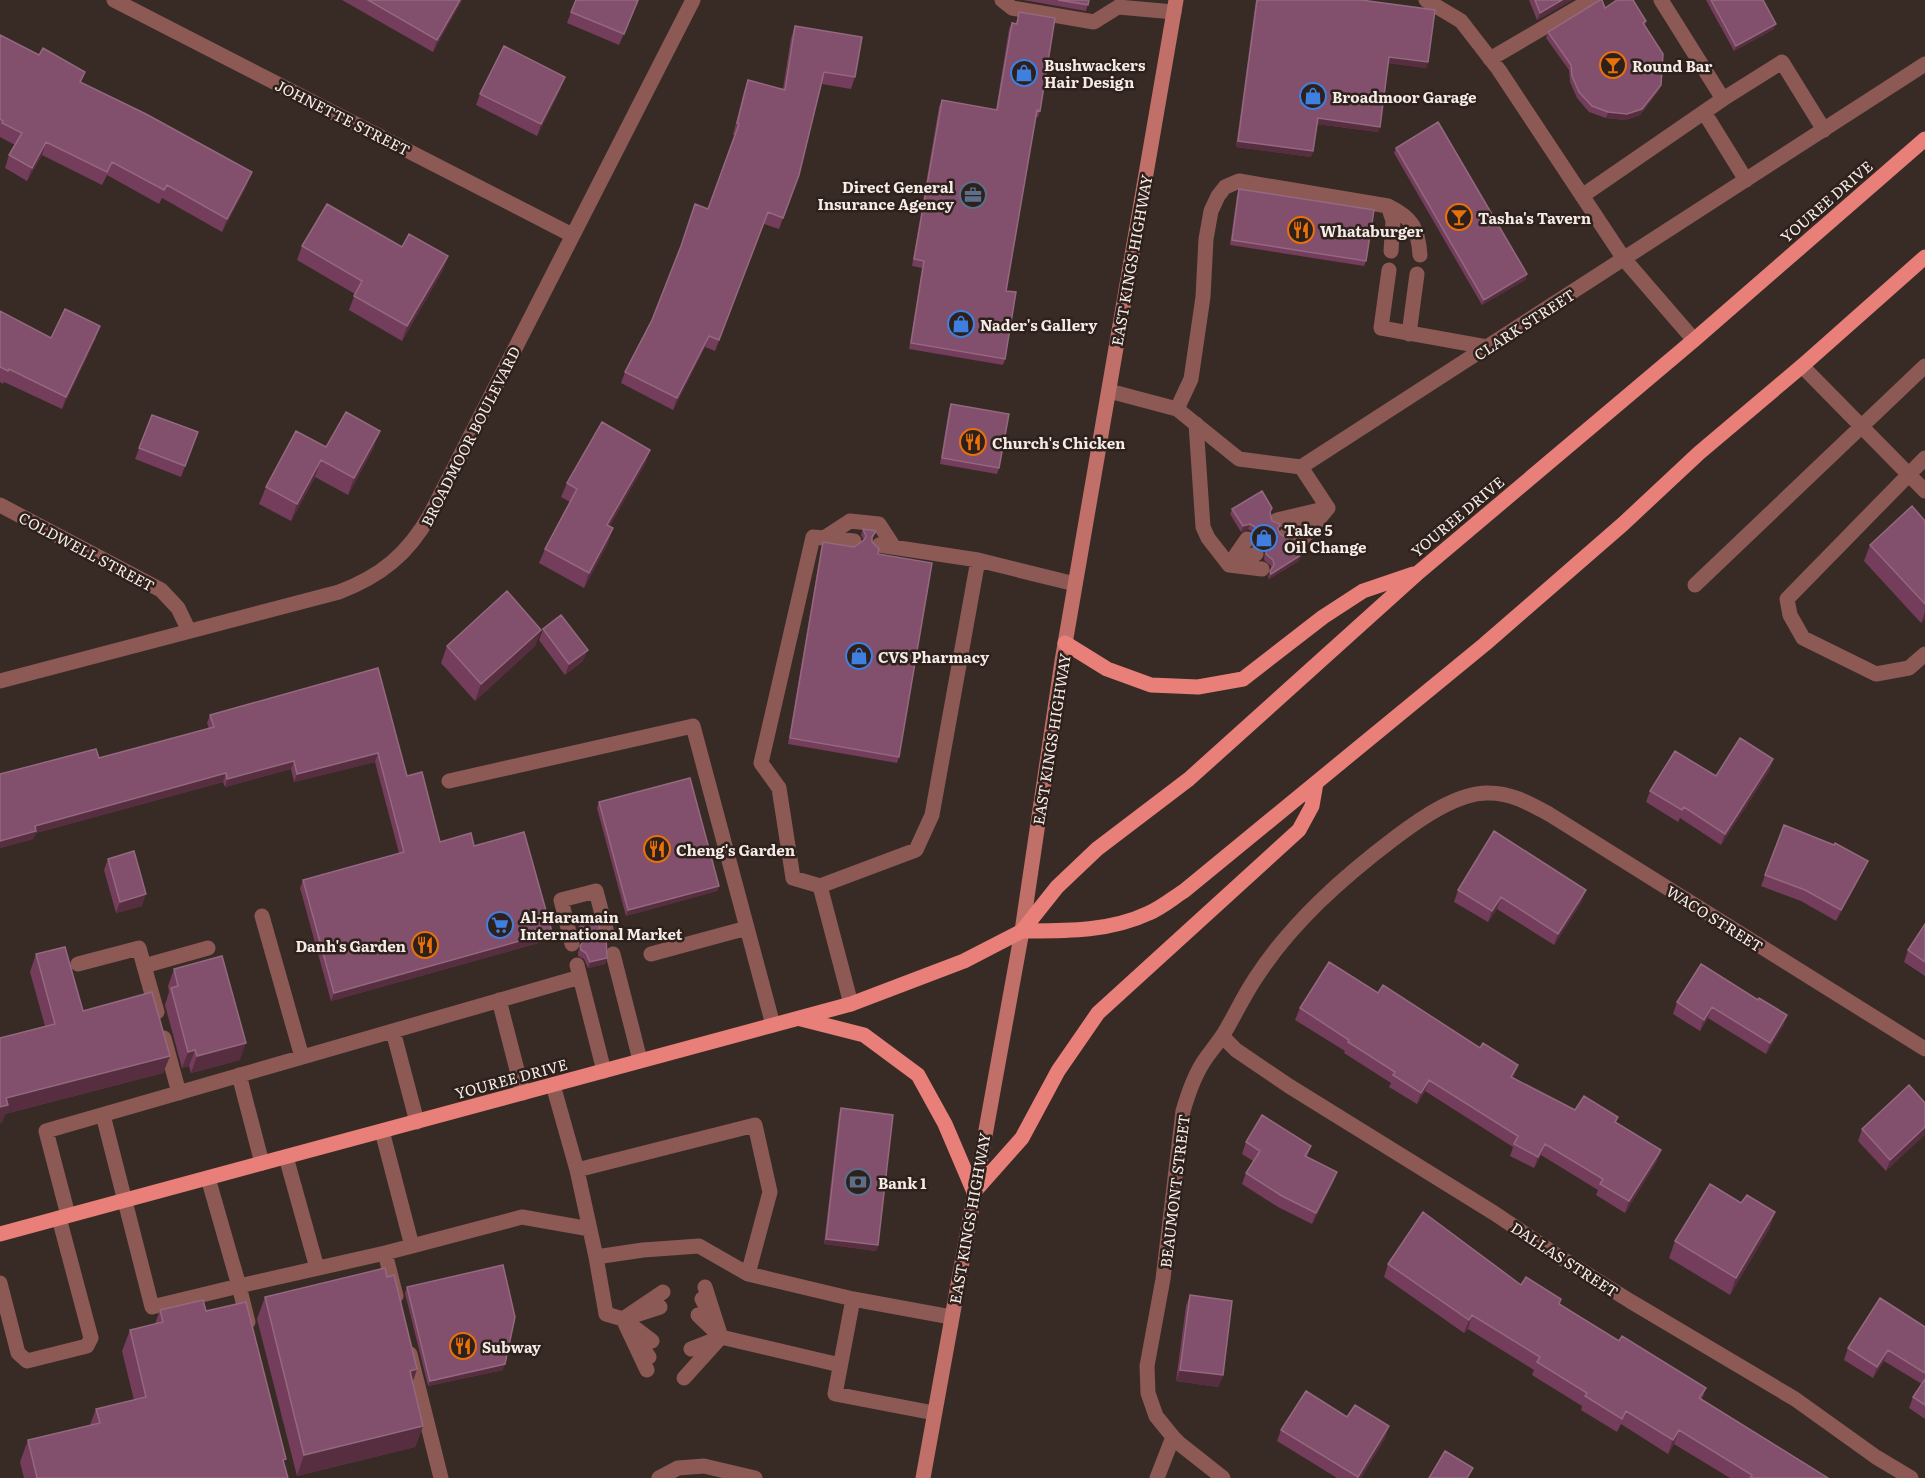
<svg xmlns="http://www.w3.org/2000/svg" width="1925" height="1478" viewBox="0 0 1925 1478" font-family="Literata,serif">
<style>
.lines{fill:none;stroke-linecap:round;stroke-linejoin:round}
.lane{stroke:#8c5955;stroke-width:15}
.street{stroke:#8c5955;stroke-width:15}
.secondary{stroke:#c06f69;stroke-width:15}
.primary{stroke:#e87f79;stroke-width:15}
.wall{fill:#743d5c}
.shaded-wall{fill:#562e40}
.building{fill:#82506c;stroke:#94687f;stroke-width:1.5}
.labels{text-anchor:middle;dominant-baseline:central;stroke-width:5;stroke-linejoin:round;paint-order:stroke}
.poi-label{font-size:15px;font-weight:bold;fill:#f5ece8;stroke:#2e211c;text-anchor:start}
.street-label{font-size:15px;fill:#f5ece8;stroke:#2e211c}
</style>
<rect width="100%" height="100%" fill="#382b25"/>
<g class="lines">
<path class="lane" d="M1002 0 1012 8 1094 22 1118 7 1174 12
M1426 0 1461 21 1499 70 1624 259 1694 340
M1661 0 1723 99
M1490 59 1591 0
M1704 112 1746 180
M1582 196 1723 99 1782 62 1824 130
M1388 206 1393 221 1391 251
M1389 270 1381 328 1487 347
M1409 334 1417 274
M1802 366 1925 491
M1177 409 1191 379 1203 297 1206 239 1211 211 1218 196 1225 187 1239 181 1388 206C1413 218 1418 229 1420 255
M1196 424 1203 527 1208 538 1229 565 1262 569
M1925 458 1787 599 1790 615 1803 638 1876 674 1909 668 1925 654
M1301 467 1328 508
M1277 520 1328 508
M1286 535 1315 516
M824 538 850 521 879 524 894 547
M879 545 978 560 1075 584
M1295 548 1328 508
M1231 564 1256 554
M1229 565 1247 539
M1695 585 1925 366
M449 781 693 726 773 1025
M820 886 916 850 932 815 978 560
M262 916 302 1057
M572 944 561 900 596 891 607 933
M613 954 640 1060
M651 954 747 928
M78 964 139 948 144 966
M577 965 604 1071
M499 1000 523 1093
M851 1004 820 886 793 878 779 788 761 763 813 537 854 541
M157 1012 144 966 208 948
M393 1031 417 1122
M164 1038 179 1093
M239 1075 262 1163
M553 1085 577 1170 596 1257 643 1250 699 1246 748 1274 853 1299
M103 1115 152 1307 239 1286 248 1322
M382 1131 412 1246 522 1217 590 1229
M286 1157 317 1268
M577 1170 755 1125 770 1192 748 1274
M208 1178 239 1286 385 1253
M68 1215 46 1131 580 977
M596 1257 606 1314 623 1319 652 1341
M0 1283 18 1353 27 1361 87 1346 91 1338 59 1218
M396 1296 385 1253 412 1246
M702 1299 721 1337 705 1287
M660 1307 623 1319 663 1292
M721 1337 840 1365
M691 1349 719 1338
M410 1354 441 1478
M647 1370 623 1319 649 1357
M684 1378 721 1337 698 1315
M934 1413 835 1394 853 1299 951 1317
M659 1478 678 1468 704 1466 755 1478"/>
<path class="street" d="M114 0 572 235
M1109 391 1177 409 1239 459 1301 467 1925 64
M0 505 161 590 178 608 189 631
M0 681 339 592C381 576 408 554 430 515L693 0
M1222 1036 1236 1050 1289 1086 1494 1213 1555 1254 1630 1301 1795 1399 1876 1457 1911 1478
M1173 1437 1180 1444 1223 1478
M1157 1478 1173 1437 1156 1416 1148 1393 1147 1366 1163 1279 1183 1111C1188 1094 1194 1076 1204 1061 1210 1052 1217 1044 1223 1035 1234 1017 1243 997 1255 979 1291 923 1343 877 1396 837 1420 819 1458 792 1489 793 1512 793 1530 804 1549 814L1925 1049"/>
<path class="secondary" d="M923 1478 1022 931 1062 661 1176 0"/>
<path class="primary" d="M1065 643 1107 669 1151 685 1198 687 1243 679 1323 617 1363 591 1413 574
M1022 931C1064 931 1109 932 1149 913 1161 908 1173 898 1184 891L1485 644 1623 524 1699 453 1802 366 1925 257
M801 1019 864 1035 918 1075 945 1124 974 1192 1022 1138 1058 1071 1098 1013 1299 830 1312 806 1316 783
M0 1234 851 1004 964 961 1022 931 1057 887 1097 849 1189 779 1419 572 1694 340 1925 139"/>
</g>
<path class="wall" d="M342 0H462L433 52Z
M639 0 619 45 567 23 571 12Z
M1023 0H1089L1086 11Z
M1256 0H1361L1428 62 1426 68 1388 63 1378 132 1317 124 1313 151 1311 157 1236 147Z
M1529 0H1572L1537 20Z
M1706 0H1763L1774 29 1734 51Z
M1605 8 1646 21 1645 25 1661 85 1659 90 1640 115 1625 120 1606 118 1589 112 1577 98 1570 82 1569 70 1546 38 1548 32Z
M1019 12 1040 111 1038 117H1036L1006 291 1005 359 1003 365 909 349 922 268 912 266 939 107 942 100 996 110 1009 29 1012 23H1016Z
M795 26 855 77 851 89 822 84 799 175 779 229 764 224 715 351 705 347 673 410 621 383 625 372 708 209 735 135H733L744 91 748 80 783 89 791 38Z
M0 35 39 55 85 72 81 83 247 185 222 232 162 198 159 204 107 175 102 185 42 155 27 181 5 168 9 155 15 145 0 137Z
M561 88 537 136 476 105 480 94Z
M1396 148 1527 274 1525 280 1482 305 1394 153Z
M1239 189 1366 261 1364 266 1230 245 1237 195Z
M302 246 402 247 448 256 443 270 402 341 349 310 355 294 297 260Z
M0 311 51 338H96L62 409 4 382 3 384 0 382Z
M951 404 999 468 997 474 940 464 949 409Z
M152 415 198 432 181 477 135 459Z
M326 447H374L348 495 315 477 291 521 259 504 266 487Z
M650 450 645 464 609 527 608 543 584 588 539 563 545 549 570 502 561 497 567 483Z
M1232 509 1270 513 1272 521 1278 529 1280 534 1299 561 1269 579 1268 577 1271 568V566L1264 560 1265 551 1262 547 1255 545 1256 534 1248 529 1241 532 1230 514Z
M1925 521V619L1921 623 1864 561 1870 545Z
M863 529 876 531 872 540V542L878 554 899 757 897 763 788 744 821 548 823 542 854 547 864 541 861 535Z
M543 629 583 661 565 675 539 640Z
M541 630 535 646 475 701 441 663 447 646Z
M378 668 407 776 440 842 474 846 549 940 331 1001 300 888 303 880 399 853 375 762 294 782 291 769 225 787 223 782 36 833 33 839 0 848 99 758 209 729 207 723 210 715Z
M1773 759 1769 771 1721 845 1680 818 1678 822 1646 802 1650 791 1716 776Z
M599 802 719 886 717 891 626 916 597 808Z
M1784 825 1863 872 1836 921 1801 901 1761 886Z
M108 859 142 906 116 913 104 870Z
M1458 890 1582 901 1554 945 1497 909 1488 922 1454 902Z
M580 922 607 958 605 964 588 968 584 959 578 956V952L582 942 578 928Z
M1925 924V976L1904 962 1908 950Z
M36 954 83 1011 170 1056 163 1073 5 1114 2 1122 0 1123V1038L45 1026 30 972Z
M174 969 240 1060 191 1073 189 1066 182 1068 165 1005 169 992 168 986Z
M1758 1000 1787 1015 1783 1026 1766 1054 1708 1018 1700 1031 1673 1014 1677 1002Z
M1300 1008 1513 1078 1575 1110 1618 1117 1616 1122 1657 1161 1625 1213 1596 1195 1598 1190 1541 1155 1534 1168 1510 1156 1513 1147 1425 1091 1417 1104 1389 1087 1391 1083 1344 1053 1345 1051 1295 1020Z
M1925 1103 1886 1171 1858 1141 1862 1129Z
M841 1108 878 1245 876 1251 824 1244 839 1114Z
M1246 1142 1311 1146 1307 1157 1337 1172 1333 1183 1312 1224 1278 1207 1242 1184 1246 1173 1253 1161 1242 1154Z
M1741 1203 1775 1212 1769 1229 1730 1295 1669 1258 1675 1241Z
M1388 1264 1521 1285 1560 1304 1619 1341 1706 1388 1702 1399 1828 1478H1730L1674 1444 1668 1454 1621 1424 1617 1432 1581 1410 1582 1406 1532 1375 1534 1370 1468 1329 1464 1333 1384 1277Z
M387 1277 417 1369 413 1382 423 1426 415 1447 297 1476 257 1319 265 1297Z
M407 1287 503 1370 428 1386 405 1293Z
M1190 1295 1223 1375 1218 1387 1176 1381 1186 1306Z
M160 1310 206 1311 284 1463 288 1478H24L20 1462 28 1440 90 1425 96 1409 134 1400 122 1351 130 1330 155 1324Z
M1925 1327V1419L1909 1408 1913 1397 1922 1384 1884 1361 1873 1378 1844 1360 1848 1348Z
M1347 1417 1385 1438 1361 1478H1337L1277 1441 1281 1430Z"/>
<path class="shaded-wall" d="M460 0H462L433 52 437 40Z
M1562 0H1572L1537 20 1540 13Z
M1776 24 1774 29 1734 51 1736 46Z
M1389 57 1428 62 1426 68 1387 63Z
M565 77 561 88 537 136 541 124Z
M1661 85 1659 90 1640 115 1625 120 1606 118 1608 112Z
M1318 118 1380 127 1378 132 1316 124Z
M1238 141 1313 151 1311 157 1236 147Z
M46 142 42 155 27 181 32 168Z
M252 172 247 185 222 232 227 219Z
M448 256 443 270 402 341 407 326Z
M1527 274 1525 280 1482 305 1484 300Z
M100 326 96 338 62 409 66 397Z
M709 336 705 347 673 410 677 398Z
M380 431 374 447 348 495 354 478Z
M650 450 645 464 602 540 607 525Z
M321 460 315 477 291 521 297 504Z
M1250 524 1248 529 1241 532 1243 526Z
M613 528 608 543 584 588 589 573Z
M1301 555 1299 561 1269 579 1271 574Z
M1925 612V619L1921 623Z
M541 630 535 646 475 701 481 684Z
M588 650 583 661 565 675 569 664Z
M378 753 375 762 294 782 297 774Z
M1773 759 1769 771 1721 845 1725 834Z
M294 761 291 769 225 787 227 779Z
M226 773 223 782 36 833 33 839 0 848V841L35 826Z
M1868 861 1863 872 1836 921 1841 910Z
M719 886 717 891 626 916 628 910Z
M1586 890 1582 901 1554 945 1558 934Z
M146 894 142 906 116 913 120 902Z
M1501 897 1497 909 1488 922 1492 911Z
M552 932 549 940 331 1001 334 993Z
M607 958 605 964 588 968 590 962Z
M1712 1007 1708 1018 1700 1031 1704 1020Z
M1787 1015 1783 1026 1766 1054 1770 1043Z
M246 1043 240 1060 191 1073 197 1056Z
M195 1050 189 1066 182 1068 188 1052Z
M170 1056 163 1073 5 1114 2 1122 0 1123V1107L6 1098Z
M1518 1065 1514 1077 1507 1088 1511 1077Z
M1429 1080 1425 1091 1417 1104 1421 1093Z
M1925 1127V1135L1886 1171 1890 1160Z
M1545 1144 1541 1155 1534 1168 1538 1157Z
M1661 1150 1657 1161 1625 1213 1629 1201Z
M1337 1172 1333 1183 1312 1224 1316 1213Z
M1775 1212 1769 1229 1730 1295 1736 1278Z
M826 1239 878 1245 876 1251 824 1244Z
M1472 1315 1468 1329 1464 1333 1469 1320Z
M1888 1350 1884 1361 1873 1378 1877 1367Z
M505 1364 503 1370 428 1386 430 1381Z
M417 1369 409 1391 410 1371Z
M1180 1370 1223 1375 1218 1387 1176 1381Z
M423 1426 415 1447 297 1476 304 1455Z
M1389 1426 1385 1438 1361 1478H1358Z
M1679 1430 1674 1444 1668 1454 1673 1440Z"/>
<path class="building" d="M368 0H460L437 40Z
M576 0H638L624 34 571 12Z
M1058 0H1089L1088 5Z
M1257 0H1361L1435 10 1428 62 1389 57 1380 127 1318 118 1313 151 1238 141Z
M1535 0H1562L1540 13Z
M1600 0H1602L1605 8 1617 0H1633L1646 21 1643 23 1663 54 1661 85 1642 109 1627 114 1608 112 1592 106 1579 92 1572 76 1571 65 1548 32Z
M1711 0H1763L1776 24 1736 46Z
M1019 12 1055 18 1040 111 1037 110 1006 291 1016 292 1005 359 911 343 924 261 914 259 942 100 997 110 1012 23 1017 24Z
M795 26 862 37 855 77 824 72 799 175 783 218 768 212 719 340 709 336 677 398 625 372 652 320 681 246 695 204 708 209 739 124 737 123 748 80 785 90Z
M0 35 39 55 43 48 85 72 80 82 146 114 252 172 227 219 167 185 164 190 112 162 107 172 46 142 32 168 9 155 22 133 2 123 3 121 0 119Z
M504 46 565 77 541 124 480 94Z
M1438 122 1527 274 1484 300 1396 148Z
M1239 189 1374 210 1366 261 1232 240Z
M327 204 402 247 409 234 448 256 407 326 354 296 362 281 302 246Z
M65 309 100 326 66 397 9 369 8 371 0 367V311L51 338Z
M951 404 1009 414 999 468 942 458Z
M346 412 380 431 354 478 321 460 297 504 266 487 296 431 326 447Z
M152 415 198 432 185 466 139 448Z
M602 422 650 450 607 525 613 528 589 573 545 549 577 489 567 483Z
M1262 491 1272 508 1270 512 1272 521 1280 524 1278 529 1280 534 1288 539V545L1290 549 1299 552 1301 555 1271 574 1270 571 1274 565 1273 560 1266 554 1267 545 1264 541 1257 539 1258 529 1250 524 1243 526 1232 509Z
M1912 506 1925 521V604L1870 545Z
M863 529 876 531 872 537V542L879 549 878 554 932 563 899 757 790 738 823 542 854 547 864 540 866 536Z
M507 591 541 630 481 684 447 646Z
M561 615 588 650 569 664 543 629Z
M378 668 407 776 422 772 440 842 471 833 474 846 524 832 552 932 334 993 303 880 404 852 378 753 297 774 294 761 227 779 226 773 35 826 36 831 0 841V774L96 749 99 758 214 727 210 715Z
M1740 738 1773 759 1725 834 1684 807 1682 810 1650 791 1675 751 1716 776Z
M690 778 719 886 628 910 599 802Z
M1784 825 1834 845 1835 843 1868 861 1841 910 1805 890 1765 875Z
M1494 831 1586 890 1558 934 1501 897 1492 911 1458 890Z
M134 851 146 894 120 902 108 859Z
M597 918 600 930 606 936 607 958 590 962 586 953 581 950 580 946 583 942 584 937 580 922Z
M1925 924V962L1908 950Z
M65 947 83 1011 152 992 170 1056 6 1098 8 1105 0 1107V1038L55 1024 36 954Z
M222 956 246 1043 197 1056 195 1050 188 1052 171 988 178 986 174 969Z
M1329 962 1378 993 1383 985 1480 1048 1483 1043 1518 1065 1511 1077 1575 1110 1584 1096 1618 1117 1615 1122 1661 1150 1629 1201 1600 1184 1603 1179 1545 1144 1538 1157 1514 1144 1518 1136 1429 1080 1421 1093 1393 1075 1395 1072 1348 1042 1349 1040 1300 1008Z
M1701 964 1758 1000 1759 998 1787 1015 1770 1043 1712 1007 1704 1020 1677 1002Z
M1909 1085 1925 1103V1127L1890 1160 1862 1129Z
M841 1108 893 1115 878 1245 826 1239Z
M1262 1115 1311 1146 1305 1156 1337 1172 1316 1213 1282 1196 1246 1173 1260 1151 1246 1142Z
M1710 1184 1741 1203 1747 1195 1775 1212 1736 1278 1675 1241Z
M1423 1212 1521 1285 1526 1277 1561 1299 1559 1304 1619 1341 1622 1336 1706 1388 1699 1398 1828 1478H1750L1752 1475 1679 1430 1673 1440 1626 1411 1622 1419 1585 1396 1587 1393 1537 1362 1540 1357 1472 1315 1469 1320 1388 1264Z
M503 1265 515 1317 505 1364 430 1381 407 1287Z
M385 1268 387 1277 394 1275 417 1369 410 1371 423 1426 304 1455 265 1297Z
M1190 1295 1232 1301 1223 1375 1180 1370Z
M1880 1298 1925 1327V1373L1888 1350 1877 1367 1848 1348Z
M203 1300 206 1311 246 1302 286 1459 283 1460 288 1478H37L28 1440 100 1423 96 1409 146 1397 130 1330 163 1322 160 1310Z
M1925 1379V1405L1913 1397Z
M1306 1391 1347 1417 1355 1405 1389 1426 1358 1477 1281 1430Z
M1445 1451 1473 1468 1467 1478H1429Z"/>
<defs>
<symbol id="bar-ring" viewBox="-11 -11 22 22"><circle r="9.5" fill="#2e211c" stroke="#e8710a" stroke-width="1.5"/><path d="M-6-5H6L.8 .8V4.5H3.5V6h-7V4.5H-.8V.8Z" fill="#e8710a"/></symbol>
<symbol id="shop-ring" viewBox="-11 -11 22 22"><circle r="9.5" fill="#2e211c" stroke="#3f7fe0" stroke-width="1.5"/><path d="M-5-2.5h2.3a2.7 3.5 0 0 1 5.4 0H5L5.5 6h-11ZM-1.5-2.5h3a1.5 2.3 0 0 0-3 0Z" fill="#3f7fe0"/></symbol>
<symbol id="office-ring" viewBox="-11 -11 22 22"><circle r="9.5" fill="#2e211c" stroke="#5c6f8a" stroke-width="1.5"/><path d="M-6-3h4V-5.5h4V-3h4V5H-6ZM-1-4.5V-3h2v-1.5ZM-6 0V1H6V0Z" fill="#5c6f8a"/></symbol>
<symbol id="restaurant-ring" viewBox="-11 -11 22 22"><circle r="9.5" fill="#2e211c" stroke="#e8710a" stroke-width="1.5"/><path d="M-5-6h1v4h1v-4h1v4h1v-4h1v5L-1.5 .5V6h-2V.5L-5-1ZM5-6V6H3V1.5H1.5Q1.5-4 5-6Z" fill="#e8710a"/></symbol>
<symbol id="supermarket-ring" viewBox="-11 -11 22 22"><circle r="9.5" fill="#2e211c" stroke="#3f7fe0" stroke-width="1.5"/><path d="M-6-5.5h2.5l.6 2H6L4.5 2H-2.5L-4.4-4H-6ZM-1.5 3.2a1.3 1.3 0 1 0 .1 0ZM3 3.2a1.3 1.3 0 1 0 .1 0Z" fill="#3f7fe0"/></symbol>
<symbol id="bank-ring" viewBox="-11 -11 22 22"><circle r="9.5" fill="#2e211c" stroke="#5c6f8a" stroke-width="1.5"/><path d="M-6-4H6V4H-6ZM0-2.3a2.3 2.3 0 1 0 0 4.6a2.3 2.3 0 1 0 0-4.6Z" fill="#5c6f8a"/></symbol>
</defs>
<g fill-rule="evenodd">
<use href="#bar-ring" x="1598" y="50" width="30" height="30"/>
<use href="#shop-ring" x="1009" y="58" width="30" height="30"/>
<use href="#shop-ring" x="1298" y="81" width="30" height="30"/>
<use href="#office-ring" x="958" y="180" width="30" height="30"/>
<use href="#bar-ring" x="1444" y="202" width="30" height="30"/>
<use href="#restaurant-ring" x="1286" y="215" width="30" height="30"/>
<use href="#shop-ring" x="946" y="309" width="30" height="30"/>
<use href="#restaurant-ring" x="958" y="427" width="30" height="30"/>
<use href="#shop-ring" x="1249" y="523" width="30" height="30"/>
<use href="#shop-ring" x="844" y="641" width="30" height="30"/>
<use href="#restaurant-ring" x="642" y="834" width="30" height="30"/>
<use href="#supermarket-ring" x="485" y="910" width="30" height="30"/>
<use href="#restaurant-ring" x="410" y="930" width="30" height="30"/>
<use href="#bank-ring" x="843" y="1167" width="30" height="30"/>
<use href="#restaurant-ring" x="448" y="1331" width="30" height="30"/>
</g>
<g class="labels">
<g class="poi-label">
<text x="1044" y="64">Bushwackers<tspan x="1044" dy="17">Hair Design</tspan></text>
<text x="1632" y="65">Round Bar</text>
<text x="1332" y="96">Broadmoor Garage</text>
<text x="954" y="186" text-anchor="end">Direct General<tspan x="954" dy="17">Insurance Agency</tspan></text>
<text x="1478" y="217">Tasha's Tavern</text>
<text x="1320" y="230">Whataburger</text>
<text x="980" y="324">Nader's Gallery</text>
<text x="992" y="442">Church's Chicken</text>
<text x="1284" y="529">Take 5<tspan x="1284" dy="17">Oil Change</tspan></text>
<text x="878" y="656">CVS Pharmacy</text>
<text x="676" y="849">Cheng's Garden</text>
<text x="520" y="916">Al-Haramain<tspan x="520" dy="17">International Market</tspan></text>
<text x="406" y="945" text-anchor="end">Danh's Garden</text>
<text x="878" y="1182">Bank 1</text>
<text x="482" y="1346">Subway</text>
</g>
<g class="street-label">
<text transform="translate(343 117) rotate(27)">JOHNETTE STREET</text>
<text transform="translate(1826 201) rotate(-41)">YOUREE DRIVE</text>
<text transform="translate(1131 260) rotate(-80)">EAST KINGS HIGHWAY</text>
<text transform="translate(1524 324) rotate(-33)">CLARK STREET</text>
<text transform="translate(470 436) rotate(-63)">BROADMOOR BOULEVARD</text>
<text transform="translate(1457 516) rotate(-40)">YOUREE DRIVE</text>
<text transform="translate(87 551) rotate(28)">COLDWELL STREET</text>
<text transform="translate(1051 739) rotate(-81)">EAST KINGS HIGHWAY</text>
<text transform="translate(1715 918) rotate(32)">WACO STREET</text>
<text transform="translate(511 1078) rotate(-15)">YOUREE DRIVE</text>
<text transform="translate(1174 1191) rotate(-83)">BEAUMONT STREET</text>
<text transform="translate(969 1218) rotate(-80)">EAST KINGS HIGHWAY</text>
<text transform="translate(1565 1259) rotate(33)">DALLAS STREET</text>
</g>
</g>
</svg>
